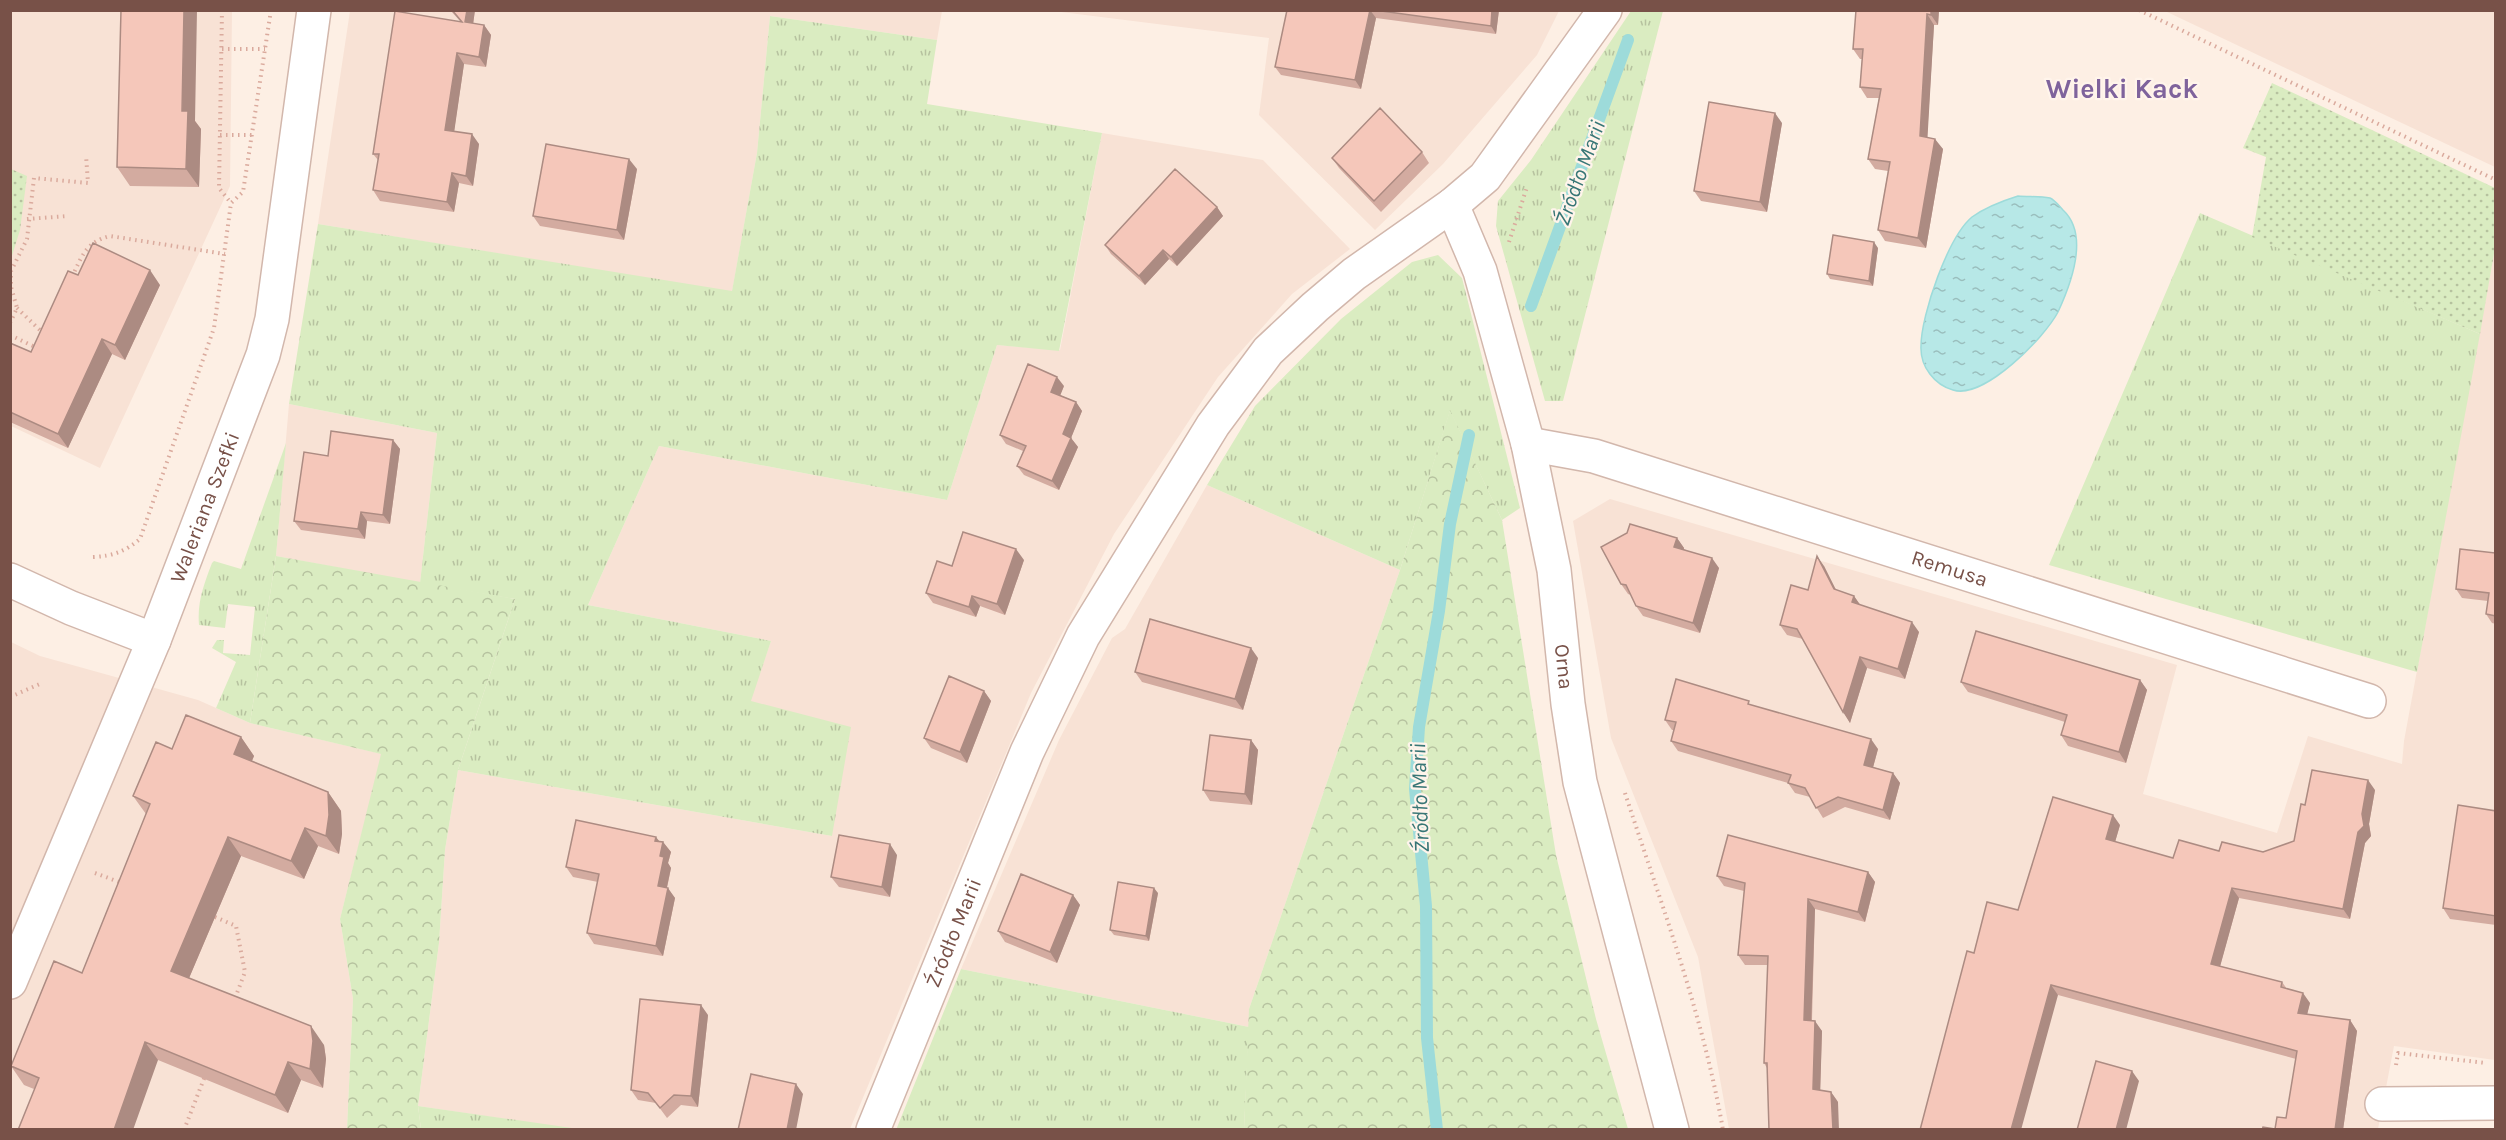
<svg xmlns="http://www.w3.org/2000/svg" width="2506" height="1140" viewBox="0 0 2506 1140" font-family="Karla,sans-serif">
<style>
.residential{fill:#f8e2d5}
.grass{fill:url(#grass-tufts)}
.forest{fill:url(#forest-crowns)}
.park{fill:url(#park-dots)}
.water{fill:url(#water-ripples);stroke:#9ddbda;stroke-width:1.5}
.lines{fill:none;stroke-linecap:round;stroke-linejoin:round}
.stream{stroke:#9ddbda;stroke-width:12}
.minor-casing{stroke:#d2b7ac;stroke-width:36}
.path{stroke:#daaa9d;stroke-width:4;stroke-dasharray:1.5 4.5;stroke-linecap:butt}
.minor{stroke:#fff;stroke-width:33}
.wall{fill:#d3aba0}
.shaded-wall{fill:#ac8b82}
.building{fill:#f5c7ba;stroke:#ac8b82;stroke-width:1.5}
.labels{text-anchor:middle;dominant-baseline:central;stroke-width:4.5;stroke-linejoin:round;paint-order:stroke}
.street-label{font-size:21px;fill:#785148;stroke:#fff4eb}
.water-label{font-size:22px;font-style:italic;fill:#387676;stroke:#fff4eb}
.district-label{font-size:27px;font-weight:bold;fill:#7f639c;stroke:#fff4eb}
</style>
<defs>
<pattern id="grass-tufts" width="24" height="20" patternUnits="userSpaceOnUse" patternTransform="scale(1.5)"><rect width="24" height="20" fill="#daecc1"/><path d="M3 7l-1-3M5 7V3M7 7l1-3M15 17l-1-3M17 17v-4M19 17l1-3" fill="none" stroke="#b6c29f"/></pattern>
<pattern id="forest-crowns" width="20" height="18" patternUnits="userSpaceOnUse" patternTransform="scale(1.5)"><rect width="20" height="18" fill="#daecc1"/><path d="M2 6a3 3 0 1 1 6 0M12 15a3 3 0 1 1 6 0" fill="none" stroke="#b6c29f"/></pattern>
<pattern id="park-dots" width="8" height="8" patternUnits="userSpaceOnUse" patternTransform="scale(1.5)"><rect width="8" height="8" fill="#daecc1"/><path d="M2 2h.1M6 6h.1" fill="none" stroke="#b6c29f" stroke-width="1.8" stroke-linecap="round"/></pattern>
<pattern id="water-ripples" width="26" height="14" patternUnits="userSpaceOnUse" patternTransform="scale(1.5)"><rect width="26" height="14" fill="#b7e8e7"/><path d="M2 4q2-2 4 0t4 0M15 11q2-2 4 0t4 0" fill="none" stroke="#9abebd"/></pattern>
</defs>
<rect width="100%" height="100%" fill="#fdefe4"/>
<path class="residential" d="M11 11H232L230 186 100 468 11 426Z
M350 11H942L937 40 770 16 757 153 732 292 318 224Z
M1053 11H1559L1537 55 1443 164 1375 230 1259 115 1269 38Z
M2165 11H2495V167Z
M1102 133 1263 160 1350 249 1292 294 1218 377 1114 534 1031 693 850 1129 579 1130 418 1106 439 943 445 850 458 770 832 836 750 701 771 641 588 605 659 446 947 500 997 345 1060 350Z
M2495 248V1060L2394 1046 2378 1129H1729L1698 957 1611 738 1573 521 1610 499 2177 665 2143 794 2277 833 2308 736 2402 764 2404 741Z
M289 404 437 433 420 583 276 556Z
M1207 485 1400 570 1249 1009V1027L961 969 1059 740 1112 638 1125 629Z
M11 642 40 656 198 700 250 723 382 754 340 919 353 999 347 1129 11 1130Z"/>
<path class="grass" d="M1631 11H1663L1563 401H1545L1496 226 1498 201 1531 160Z
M770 16 937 40 927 104 1102 133 1059 351 997 345 947 500 659 446 588 605 771 641 751 701 851 727 832 836 458 770 515 599 420 583 437 433 289 404 318 224 732 291 757 153Z
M2200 213 2480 334 2417 672 2049 565Z
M1438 255 1462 278 1520 508 1502 520 1450 411 1400 570 1207 485 1255 406 1341 319 1412 262Z
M286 443 276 556 250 723 216 708 236 662 212 648 217 640H224L223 653 250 655 255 607 228 604 225 628 199 625C197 602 204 584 212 563L214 561 241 569Z
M961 969 1249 1027 1244 1129 896 1130Z
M418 1106 579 1129H421Z"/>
<path class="forest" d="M1450 410 1502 520 1556 855 1596 1019 1628 1129H1244L1249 1009 1400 570Z
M276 556 515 599 458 770 445 850 439 943 418 1106 421 1129H347L353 999 340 919 381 754 250 723Z"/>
<path class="park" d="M2272 83 2495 188V248L2480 334 2252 237 2266 157 2243 148Z
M11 169 27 176 20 230 11 259Z"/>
<path class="water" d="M2018 196C2028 197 2040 196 2050 198 2055 200 2059 206 2063 210 2090 235 2071 284 2058 312 2045 337 1984 400 1953 390 1935 385 1920 367 1921 346 1921 315 1948 237 1972 217 1986 207 2002 201 2018 196Z"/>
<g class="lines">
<path class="stream" d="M1531 306 1628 40
M1437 1130 1427 1038 1426 906 1415 789 1419 727 1439 611 1450 524 1469 435"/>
<defs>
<g id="minor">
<path id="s1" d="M1452 205 1480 271 1528 444 1554 570 1568 704 1580 782 1672 1130"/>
<path id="s2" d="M1528 444 1594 456 2369 701"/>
<path d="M10 580 71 608 154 640"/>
<path id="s3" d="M10 982 154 640 263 355 272 319 314 10"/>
<path d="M2382 1104 2496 1103"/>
<path id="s4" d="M873 1130 1027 752 1083 636 1213 425 1268 351 1315 307 1354 274 1452 205 1485 177 1605 10"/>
</g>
</defs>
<use href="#minor" class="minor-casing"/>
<path class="path" d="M222 10 219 188 231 203
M2139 10 2496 180
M222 49H265
M220 135H252
M27 219 68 216
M1509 242 1527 187
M72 277C82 256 86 242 110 236L225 254
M17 308 44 334
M10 323 17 308 11 287V271L27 239 34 178 88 183 86 155
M10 335 37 348
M93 557C113 556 124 552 140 539L214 328 231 203 243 192 271 10
M10 697 42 683
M1625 793C1661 904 1703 1014 1723 1130
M95 873 122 883
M215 917 236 926 245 972 234 1001
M2396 1065 2398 1053 2486 1063
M184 1130 205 1076"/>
<use href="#minor" class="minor"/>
</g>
<path class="wall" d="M450 10H475L473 24 484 25 491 35 486 67 464 64 454 131 479 144 473 186 459 183 454 212 380 201 373 190 378 160 373 154 460 21Z
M1287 10H1499L1496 34 1376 18 1361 89 1281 75 1275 67Z
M1856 10H1939L1938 25H1934L1927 137 1943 149 1926 248 1885 241 1878 230 1888 171 1875 169 1868 159 1879 98H1867L1860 87 1862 59H1860L1853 49Z
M195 121 201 129 199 187 130 186 117 167Z
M1782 123 1767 212 1701 201 1694 191Z
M1422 152 1429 163 1381 212 1339 168 1332 158Z
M637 169 624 240 540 226 533 216Z
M1217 207 1223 216 1177 266 1169 259 1145 285 1111 254 1105 245Z
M1878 248 1873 286 1830 279 1827 274Z
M78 275 160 285 125 360 112 354 68 448 10 422V343L31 352Z
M1064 386 1060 395 1076 402 1082 411 1071 438 1078 447 1059 490 1024 475 1017 466 1023 451 1006 444 1000 435Z
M393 440 400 449 390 524 367 521 365 539 301 530 294 521 328 456Z
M1677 538 1684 548V549L1719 568 1700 633 1643 616 1636 606 1631 595 1628 594 1621 584Z
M2496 550V624L2492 623 2486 614 2488 601 2462 598 2456 589 2495 553Z
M1024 560 1005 615 980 606 976 617 933 603 926 593 952 566Z
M1824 566 1836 590 1854 596 1860 605 1919 632 1905 679 1867 668 1850 723 1803 639 1787 635 1780 625 1808 590Z
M1258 658 1243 710 1142 682 1135 672Z
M2140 680 2147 690 2126 763 2068 746 2061 735 2065 722 1968 692 1961 682Z
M984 691 991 701 967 763 931 748 924 738Z
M1752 705 1878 749 1873 767 1893 773 1900 783 1890 820 1845 807 1823 818 1810 797 1795 793 1788 783 1678 751 1671 741 1674 730H1672L1665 720Z
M241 737 254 756 252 761 328 792 341 811 342 834 339 854 318 846 304 879 241 856 189 978 324 1045 326 1059 323 1088 301 1080 288 1113 158 1060 34 1089 24 1085 11 1066 82 973 146 814 133 796 172 749Z
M1251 740 1258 750 1252 805 1210 801 1203 790Z
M2375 790 2369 824 2371 836 2365 843 2350 919 2239 898 2220 966 2282 982 2287 989 2310 1003 2307 1014 2350 1020 2357 1031 2343 1130 2275 1129 2286 1118 2296 1059 2058 995 1974 953 2018 910 2120 825 2115 842 2173 858 2219 851 2263 852 2294 841 2305 805Z
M2496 811V925L2450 919 2443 908Z
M659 841 663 842 671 852 668 863 671 868 667 888 675 898 663 956 594 944 587 933 598 882 573 877 566 867Z
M897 855 890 897 839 887 831 877Z
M1868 872 1875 882 1865 922 1815 909 1812 1020 1822 1031 1820 1090 1831 1092 1838 1102 1767 1068 1764 1063 1768 965H1745L1738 955 1744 891 1724 886 1717 876Z
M1158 893 1149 941 1114 935 1110 930Z
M1073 895 1080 905 1057 963 1005 942 998 931Z
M708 1015 698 1107 681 1105 667 1118 656 1103 638 1100 631 1090Z"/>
<path class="shaded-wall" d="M184 10H197L195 121 201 129 199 187 186 169 182 111Z
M467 10H475L472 32 465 22Z
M1370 10 1376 18 1361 89 1355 80Z
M1492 10H1499L1496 34 1491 26Z
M1931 10H1939L1938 25 1931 15Z
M1927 14 1934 25 1927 146 1920 136Z
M484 25 491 35 486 67 479 57Z
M457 53 464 64 453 140 445 130Z
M1775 113 1782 123 1767 212 1760 202Z
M472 134 479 144 473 186 466 176Z
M1935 139 1943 149 1926 248 1918 238Z
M629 159 637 169 624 240 617 230Z
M452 173 459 183 454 212 447 202Z
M1217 207 1223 216 1177 266 1171 257Z
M1874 242 1878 248 1873 286 1869 281Z
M1163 250 1169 259 1145 285 1139 276Z
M150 270 160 285 125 360 115 345Z
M102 339 112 354 68 448 58 434Z
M1057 377 1064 386 1058 401 1051 392Z
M1076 402 1082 411 1071 438 1078 447 1059 490 1052 481 1063 434Z
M393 440 400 449 390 524 383 515Z
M361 512 367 521 365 539 358 529Z
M1677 538 1684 548 1682 557 1674 547Z
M1016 549 1024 560 1005 615 997 604Z
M1817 556 1824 566 1841 600 1834 589Z
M1712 558 1719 568 1700 633 1693 623Z
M972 596 980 606 976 617 969 607Z
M1854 596 1861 606 1852 602Z
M1912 622 1919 632 1905 679 1898 669Z
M1251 648 1258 658 1243 710 1235 699Z
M1860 657 1867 668 1850 723 1843 712Z
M2140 680 2147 690 2126 763 2119 752Z
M984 691 991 701 967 763 960 752Z
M241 737 254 756 247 772 234 754Z
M1871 739 1878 749 1871 775 1864 765Z
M1251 740 1258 750 1252 805 1245 794Z
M1893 773 1900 783 1890 820 1883 810Z
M2368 780 2375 790 2369 824 2371 836 2365 843 2350 919 2343 909Z
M328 792 341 811 342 834 339 854 326 836Z
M2113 815 2120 825 2113 849 2106 839Z
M305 828 318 846 304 879 291 861Z
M228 837 241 856 184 990 171 971Z
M656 837 663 846V842L671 852 668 863 671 868 665 896 658 886 660 856 655 841Z
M890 844 897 855 890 897 882 887Z
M1868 872 1875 882 1865 922 1858 912Z
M668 888 675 898 663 956 656 946Z
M1154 888 1158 893 1149 941 1146 936Z
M2232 888 2239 898 2218 974 2211 964Z
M1073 895 1080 905 1057 963 1050 952Z
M1808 899 1815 909 1811 1030 1804 1020Z
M2051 985 2058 995 2021 1130H2011Z
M2303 993 2310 1003 2305 1023 2298 1013Z
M701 1005 708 1015 698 1107 691 1096Z
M2350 1020 2357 1031 2343 1130H2335Z
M1815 1021 1822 1031 1820 1099 1813 1089Z
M311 1026 324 1045 326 1059 323 1088 310 1069Z
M145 1042 158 1060 133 1130H114Z
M288 1062 301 1080 288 1113 275 1095Z
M2132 1071 2139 1081 2126 1130H2116Z
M796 1084 803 1094 796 1130H787Z
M1831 1092 1838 1102 1839 1130H1833Z"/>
<path class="building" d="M121 10H184L182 111H188L186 169 117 167Z
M452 10H467L465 22 484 25 479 57 457 53 445 130 472 134 466 176 452 173 447 202 373 190 379 154H373L395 11 462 22Z
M1287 10H1370L1355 80 1275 67Z
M1374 10H1492L1491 26Z
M1856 10H1931V15L1927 14 1920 136 1935 139 1918 238 1878 230 1890 162 1868 159 1881 89 1860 87 1863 49H1853Z
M1709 102 1775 113 1760 202 1694 191Z
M1380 108 1422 152 1374 201 1332 158Z
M546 144 629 159 617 230 533 216Z
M1175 169 1217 207 1171 257 1163 250 1139 276 1105 245Z
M1833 235 1874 242 1869 281 1827 274Z
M93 243 150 270 115 345 102 339 58 434 10 412V343L31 352 68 271 78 275Z
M1028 364 1057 377 1051 392 1076 402 1063 434 1071 438 1052 481 1017 466 1026 446 1000 435Z
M331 431 393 440 383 515 361 512 358 529 294 521 304 452 328 456Z
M1630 524 1677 538 1674 547 1712 558 1693 623 1636 606 1626 585 1621 584 1601 547 1627 533Z
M963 532 1016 549 997 604 972 596 969 607 926 593 937 561 952 566Z
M2460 549 2495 553 2496 550V616L2486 614 2489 593 2456 589Z
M1817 556 1834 589 1854 596 1852 602 1912 622 1898 669 1860 657 1843 712 1797 629 1780 625 1791 585 1808 590Z
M1150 619 1251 648 1235 699 1135 672Z
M1976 631 2140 680 2119 752 2061 735 2067 715 1961 682Z
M949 676 984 691 960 752 924 738Z
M1676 679 1749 701 1748 704 1871 739 1864 765 1893 773 1883 810 1838 797 1816 808 1805 788 1788 783 1791 775 1671 741 1676 722 1665 720Z
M186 715 241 737 234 754 328 792 329 815 326 836 305 828 291 861 228 837 171 971 311 1026 313 1041 310 1069 288 1062 275 1095 145 1042 114 1130H18L39 1078 11 1066 54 961 82 973 150 804 133 796 156 742 172 749Z
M1210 735 1251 740 1245 794 1203 790Z
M2312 770 2368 780 2362 814 2364 826 2358 832 2343 909 2232 888 2211 964 2282 982 2281 987 2303 993 2298 1013 2350 1020 2335 1130H2262L2263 1127 2275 1129 2277 1117 2286 1118 2297 1051 2051 985 2011 1130H1920L1967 951 1974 953 1987 902 2018 910 2053 797 2113 815 2106 839 2173 858 2179 840 2219 851 2222 842 2263 852 2294 841 2301 804 2305 805Z
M2458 805 2496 811V916L2443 908Z
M576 820 656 837 655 841 663 842 660 856 664 857 658 886 668 888 656 946 587 933 599 874 566 867Z
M839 835 890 844 882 887 831 877Z
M1728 835 1868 872 1858 912 1808 899 1804 1020 1815 1021 1813 1089 1831 1092 1833 1130H1769L1767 1063H1764L1768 956 1738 955 1745 883 1717 876Z
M1021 874 1073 895 1050 952 998 931Z
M1118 882 1154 888 1146 936 1110 930Z
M640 999 701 1005 691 1096 674 1095 660 1108 648 1093 631 1090Z
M2096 1061 2132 1071 2116 1130H2077Z
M751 1074 796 1084 787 1130H738Z"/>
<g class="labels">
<g class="street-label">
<text stroke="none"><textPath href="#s3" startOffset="513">Waleriana Szefki</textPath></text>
<text stroke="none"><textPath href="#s2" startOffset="440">Remusa</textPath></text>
<text stroke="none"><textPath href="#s1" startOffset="477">Orna</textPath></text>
<text stroke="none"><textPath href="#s4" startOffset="213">Źródło Marii</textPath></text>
</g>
<g class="water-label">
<text transform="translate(1580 173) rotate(-70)">Źródło Marii</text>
<text transform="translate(1420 798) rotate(-92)">Źródło Marii</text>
</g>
<g class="district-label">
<text x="2122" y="89">Wielki Kack</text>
</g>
</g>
<rect width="2506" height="1140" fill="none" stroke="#785148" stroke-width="24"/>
</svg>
